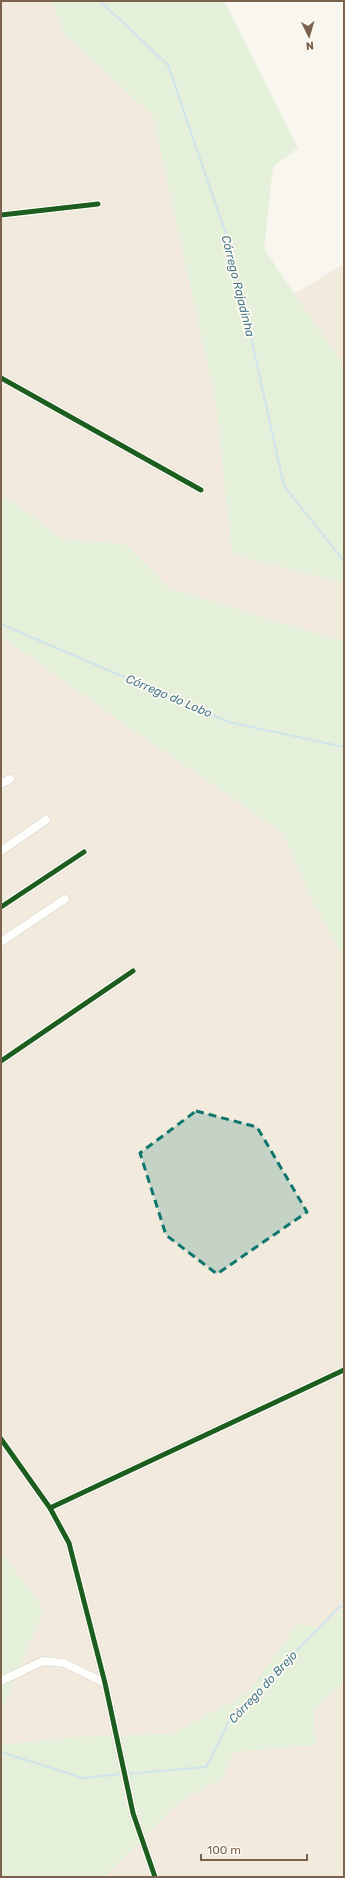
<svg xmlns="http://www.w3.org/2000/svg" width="345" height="1878" viewBox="0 0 345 1878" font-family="Rubik,sans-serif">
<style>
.residential{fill:#f2eadc}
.green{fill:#e4f0d9}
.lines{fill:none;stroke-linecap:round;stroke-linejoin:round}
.stream{stroke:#cfe4eb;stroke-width:2}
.minor-casing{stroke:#d7d2ca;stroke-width:9}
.minor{stroke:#fefefd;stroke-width:8}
.cycleway-casing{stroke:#fffbf2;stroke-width:8}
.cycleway{stroke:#1b5e20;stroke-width:5}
.marked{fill:#0f766e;fill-opacity:0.2;stroke:#0f766e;stroke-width:3;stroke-dasharray:8 5;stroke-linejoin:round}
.labels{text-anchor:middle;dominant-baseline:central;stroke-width:3.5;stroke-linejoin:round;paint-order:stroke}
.water-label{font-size:12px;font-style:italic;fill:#44798e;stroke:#fffbf2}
</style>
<rect width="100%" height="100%" fill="#f9f6ef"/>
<path class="residential" d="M1 1H51L64 34 153 116 216 402 232 554 344 583V641L337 640 168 588 125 544 61 539 13 501 1 499Z
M344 264V366L294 294Z
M1 636 124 724 282 832 313 902 344 958V1608L320 1628 297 1625 249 1692 172 1734 75 1737 1 1745V1712L44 1609 1 1552Z
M344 1683V1877H105L178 1802 222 1779 233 1752 316 1745 313 1710Z"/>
<path class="green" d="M51 1H224L298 148 273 167 264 249 344 366V583L232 554 216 402 153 116 64 34Z
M1 499 13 501 61 539 125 544 168 588 337 640 344 641V958L313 902 282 832 124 724 1 636Z
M1 1552 44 1609 1 1712Z
M344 1608V1683L313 1710 316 1745 233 1752 222 1779 178 1802 105 1877H1V1745L75 1737 172 1734 249 1692 297 1624 320 1628Z"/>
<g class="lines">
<path class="stream" d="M100 1 168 65 232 252 284 486 344 561
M1 624 229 722 344 747
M1 1752 83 1778 122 1774
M126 1774 206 1767 229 1721 338 1608 344 1605"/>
<defs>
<path id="minor" d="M1 215 98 204
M1 378 201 490
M1 784 10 779
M1 851 46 820
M1 907 84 852
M1 942 65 899
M1 1061 133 971
M1 1439 50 1508 69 1543 105 1683 133 1813 155 1877
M50 1508 344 1370
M1 1681 43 1661 64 1663 105 1683"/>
</defs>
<use href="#minor" class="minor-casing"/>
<use href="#minor" class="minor"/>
<defs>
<path id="cycleway" d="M1 215 98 204
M1 378 201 490
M1 907 84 852
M1 1061 133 971
M1 1439 50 1508 69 1543 105 1683 133 1813 155 1877
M50 1508 344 1370"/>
</defs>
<use href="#cycleway" class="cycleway-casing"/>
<use href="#cycleway" class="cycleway"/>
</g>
<path class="marked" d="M196 1111 257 1127 307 1212 217 1274 166 1235 140 1153Z"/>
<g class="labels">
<g class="water-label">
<text transform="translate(238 286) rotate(76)">Córrego Rajadinha</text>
<text transform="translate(169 696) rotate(23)">Córrego do Lobo</text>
<text transform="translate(263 1687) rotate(-47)">Córrego do Brejo</text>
</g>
</g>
<rect width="345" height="1878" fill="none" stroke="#7a624c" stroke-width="4"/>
<g transform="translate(309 36) rotate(175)" stroke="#fffbf2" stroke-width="3" paint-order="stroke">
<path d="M0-3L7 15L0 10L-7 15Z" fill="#7a624c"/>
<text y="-6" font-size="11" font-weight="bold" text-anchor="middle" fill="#7a624c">N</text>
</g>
<path d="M201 1854v6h106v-6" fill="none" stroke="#7a624c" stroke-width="2"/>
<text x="207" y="1854" font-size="12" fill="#7a624c" stroke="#fffbf2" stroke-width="3" paint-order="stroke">100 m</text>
</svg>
